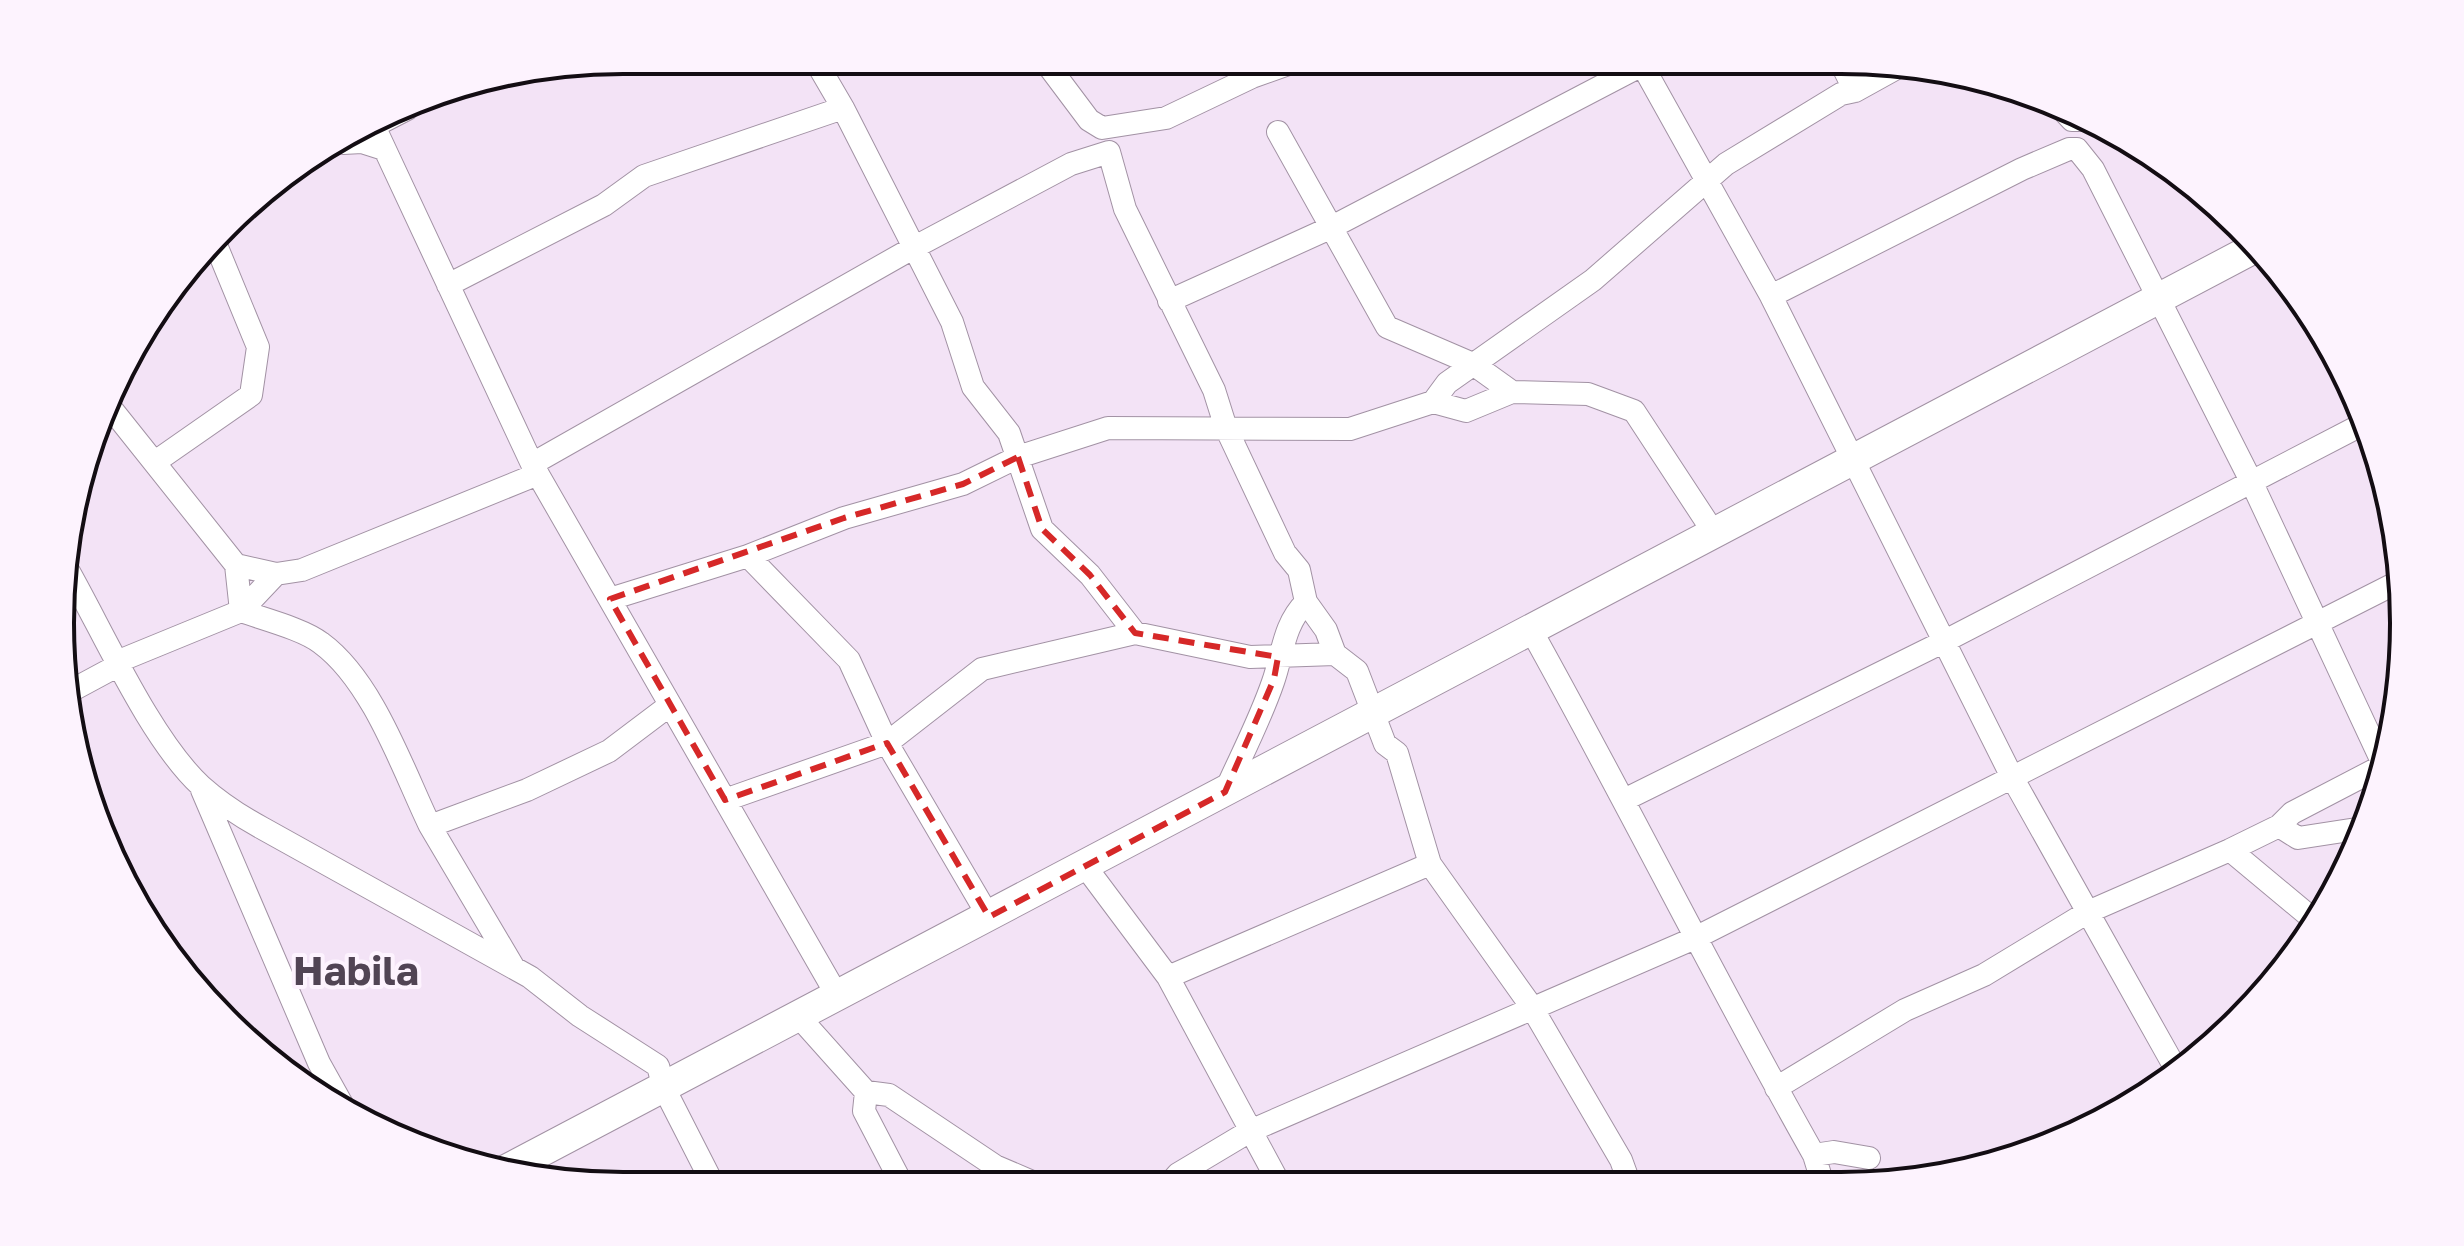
<svg xmlns="http://www.w3.org/2000/svg" width="2464" height="1246" viewBox="0 0 2464 1246" font-family="'Golos Text',sans-serif">
<style>
.lines{fill:none;stroke-linecap:round;stroke-linejoin:round}
.street-casing{stroke:#a292a4;stroke-width:24}
.secondary-casing{stroke:#a292a4;stroke-width:32}
.street{stroke:#fff;stroke-width:22}
.secondary{stroke:#fff;stroke-width:30}
.marked{fill:none;stroke:#d62828;stroke-width:6;stroke-dasharray:16 10;stroke-linejoin:round}
.labels{text-anchor:middle;dominant-baseline:central;stroke-width:8;stroke-linejoin:round;paint-order:stroke}
.town-label{font-size:40px;font-weight:bold;fill:#514454;stroke:#fdf3fe}
.rim{fill:none;stroke:#130d13;stroke-width:4}
</style>
<rect width="100%" height="100%" fill="#f3e3f6"/>
<g class="lines">
<defs>
<path id="street" d="M1044 60 1089 120 1102 128 1166 118 1252 77 1297 61
M1640 61 1771 296 2012 777 2177 1071
M1840 61 1855 91
M2059 106 2072 120H2092
M843 108 952 322 973 387 1009 433 1042 529 1090 575 1135 633
M407 109 374 126 532 464 838 997
M1278 132 1387 327 1473 364 1512 392
M343 143 362 142 384 149
M448 285 604 205 644 176 843 108 815 60
M1771 296 2022 169 2069 149H2077L2093 169 2251 481 2385 768
M1169 301 1330 228 1642 65
M106 402 236 565 276 574 302 570 538 474
M1433 402 1447 383 1593 280 1726 164 1841 94 1855 91 1902 65
M155 462 251 395 258 347 216 245
M532 464 913 248 1071 164 1109 152 1125 209 1214 390 1226 428 1285 553 1299 570 1306 602 1326 630 1335 654 1357 671 1385 744 1397 753 1430 864 1531 1006 1621 1160 1629 1182
M748 556 849 660 887 743 989 917
M236 565 241 611C263 619 303 629 321 643 373 681 403 770 430 826L527 790 609 751 670 705
M69 572C104 634 151 740 201 786 220 803 240 816 262 828L530 977 580 1016 658 1066 664 1088 713 1184
M610 599 748 556 844 518 963 484 1018 457 1108 428 1350 429 1433 402 1466 411 1512 392 1588 394 1634 411 1714 533
M1531 630C1628 804 1716 982 1814 1155L1822 1181
M65 694 117 666 119 661 241 611 276 574
M202 790 319 1063 343 1106
M1225 792C1241 756 1260 720 1273 682 1283 654 1283 625 1306 602
M1626 799 1943 642 2365 423
M725 800 887 743 982 669 1135 633 1250 657 1335 654
M430 826 514 968
M2279 826 2298 838 2363 828
M2230 850 2314 920
M1085 866 1168 977 1279 1183
M1168 977 1430 864
M799 1017 866 1092 889 1095 995 1166 1037 1184
M1776 1088 1905 1010 1984 975 2088 912 2230 850 2279 826 2292 813 2386 764
M866 1092 864 1111 902 1184
M1814 1155 1834 1152 1869 1158
M1170 1183 1178 1174 1250 1131 1695 938 2400 581"/>
<path id="secondary" d="M504 1171 2258 246"/>
</defs>
<use href="#street" class="street-casing"/>
<use href="#secondary" class="secondary-casing"/>
<use href="#street" class="street"/>
<use href="#secondary" class="secondary"/>
</g>
<path class="marked" d="M1018 457 1042 529 1090 575 1135 633 1278 657 1274 679 1225 792 989 917 887 743 725 800 610 599 844 518 963 484Z"/>
<g class="labels">
<g class="town-label">
<text x="356" y="970">Habila</text>
</g>
</g>
<path d="M0 0H2464V1246H0ZM623 74H1841A549 549 0 0 1 2390 623V623A549 549 0 0 1 1841 1172H623A549 549 0 0 1 74 623V623A549 549 0 0 1 623 74Z" fill="#fdf3fe" fill-rule="evenodd"/>
<path class="rim" d="M623 74H1841A549 549 0 0 1 2390 623V623A549 549 0 0 1 1841 1172H623A549 549 0 0 1 74 623V623A549 549 0 0 1 623 74Z"/>
</svg>
